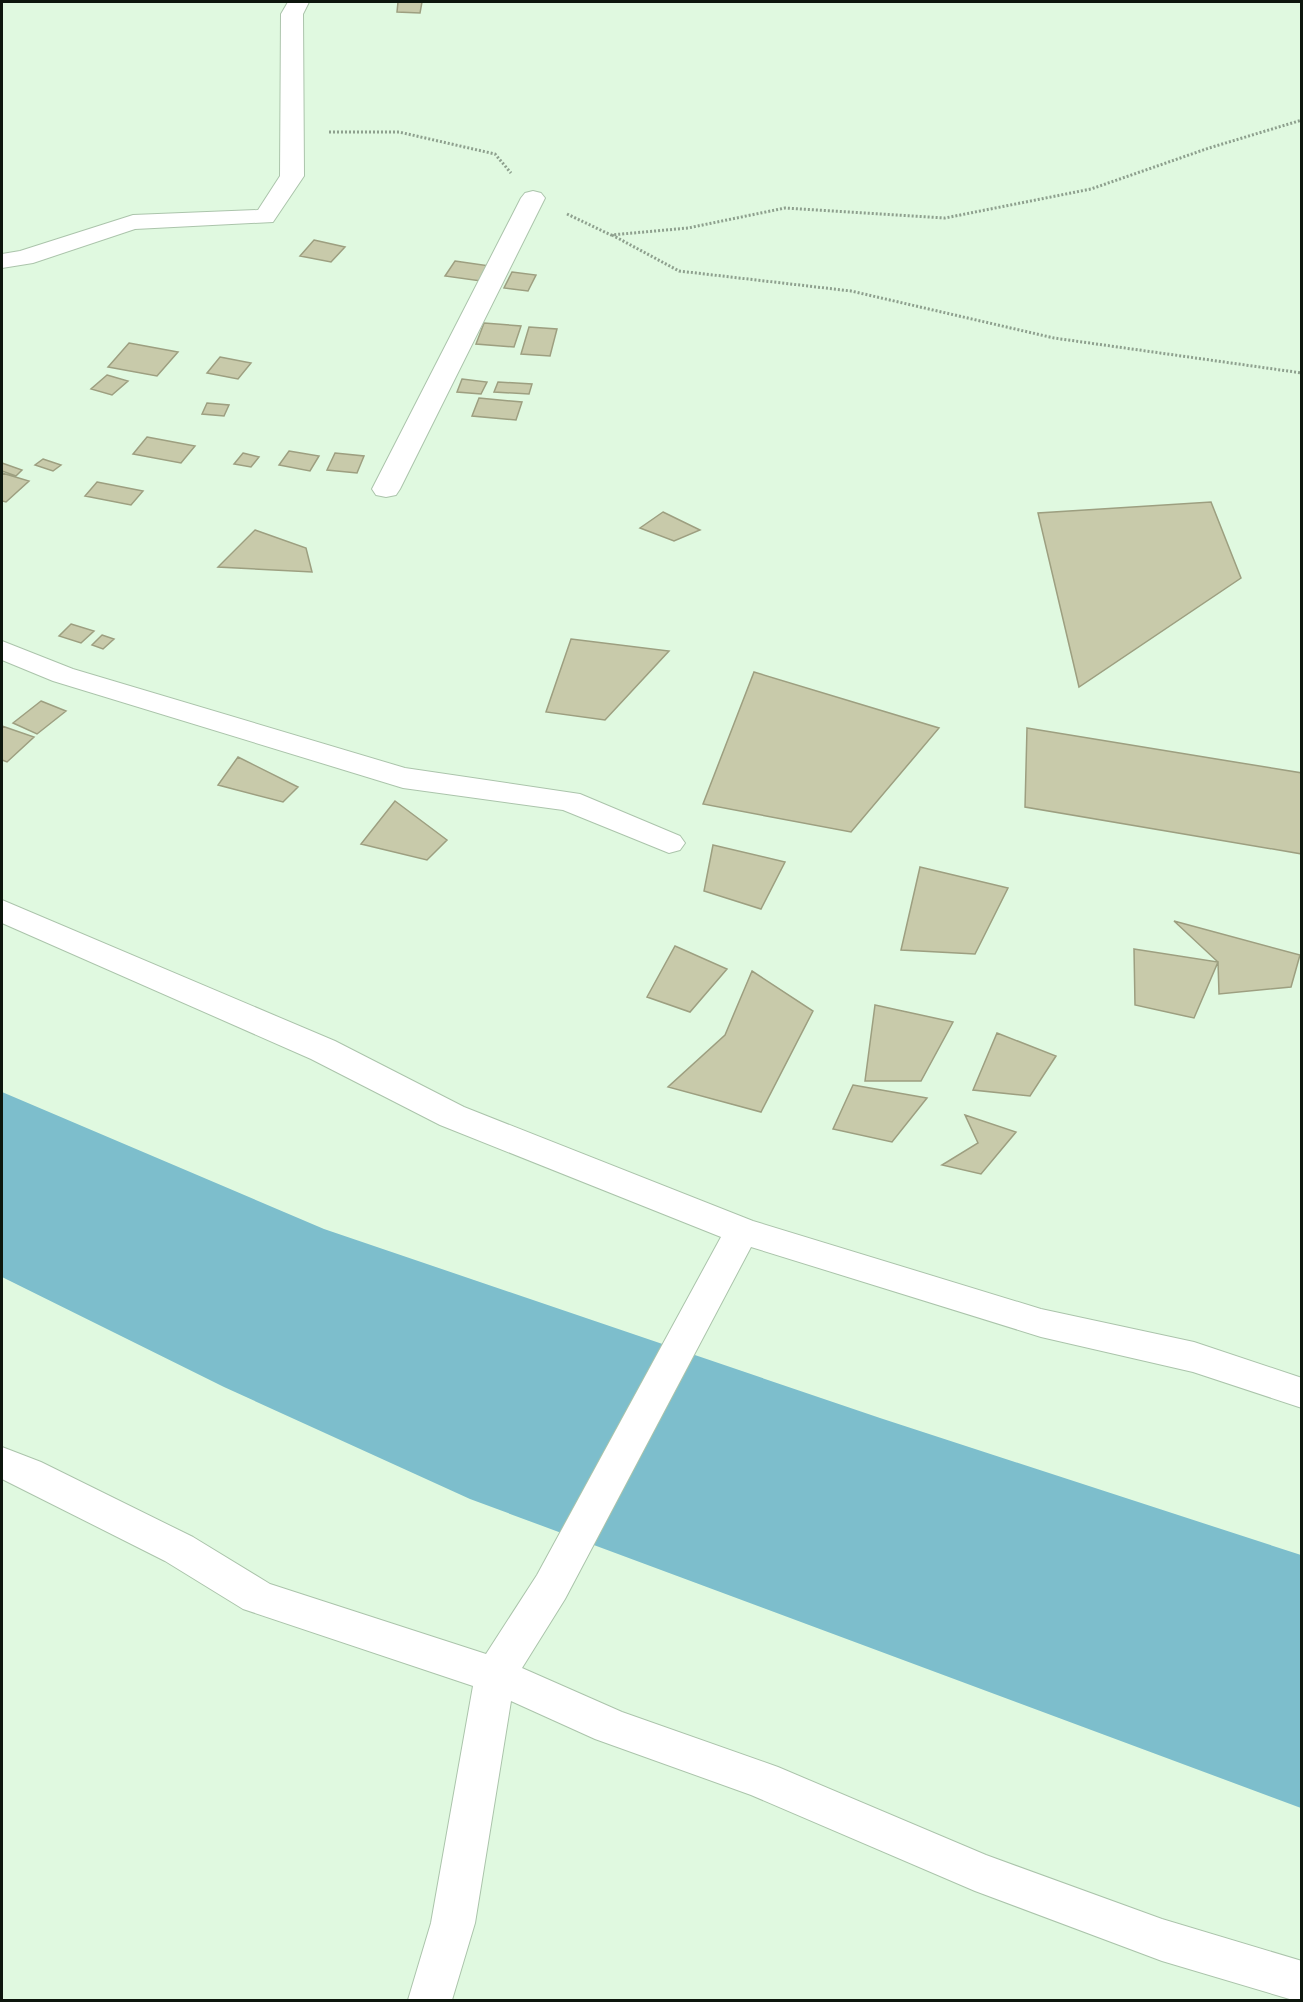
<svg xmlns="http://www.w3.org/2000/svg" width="1303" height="2002" viewBox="0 0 1303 2002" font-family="'Fira Sans Condensed',sans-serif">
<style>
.water{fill:#7dbecc}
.building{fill:#c8caaa;stroke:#9d9f80;stroke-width:1.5}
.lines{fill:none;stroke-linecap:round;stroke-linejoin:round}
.minor-casing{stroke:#abc4ab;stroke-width:2}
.path{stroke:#8ea08e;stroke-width:3;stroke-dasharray:2 2;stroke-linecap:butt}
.minor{fill:#fff;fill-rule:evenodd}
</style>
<rect width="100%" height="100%" fill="#e0f9e0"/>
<path class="water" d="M2 1092 324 1229 880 1418 1301 1555V1808L470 1499 224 1387 2 1277Z"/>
<path class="building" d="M398 2H422L420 13 397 12Z
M314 240 345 247 331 262 300 256Z
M455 261 490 266 481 281 445 276Z
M512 272 536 275 528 291 504 288Z
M484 323 521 326 514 347 476 344Z
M529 327 557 329 550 356 521 354Z
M129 343 178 352 157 376 108 367Z
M220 357 251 363 238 379 207 373Z
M107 375 128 381 112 395 91 389Z
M462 379 487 382 481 394 457 392Z
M498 382 532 384 529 394 494 392Z
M479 398 522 402 516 420 472 416Z
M207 403 229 405 224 416 202 414Z
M147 437 195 446 181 463 133 454Z
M289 451 319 456 310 471 279 465Z
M243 453 259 457 251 467 234 464Z
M335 453 364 456 357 473 327 470Z
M43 459 61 465 53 471 35 465Z
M2 463 22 470 16 476 2 471Z
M2 473 29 481 6 502 2 501Z
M97 482 143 491 131 505 85 496Z
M1211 502 1241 578 1079 687 1038 513Z
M663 512 700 530 674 541 640 528Z
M255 530 306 548 312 572 218 567Z
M71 624 94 631 81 643 59 636Z
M102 635 114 639 103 649 92 645Z
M571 639 669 651 605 720 546 712Z
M754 672 939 728 851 832 703 804Z
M41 701 66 711 37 734 13 723Z
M2 726 34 737 7 762 2 760Z
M1027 728 1302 773V854L1025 807Z
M238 757 298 787 283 802 218 785Z
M395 801 447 840 427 860 361 844Z
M713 845 785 862 761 909 704 891Z
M920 867 1008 888 975 954 901 950Z
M1174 921 1300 955 1291 987 1219 994 1218 962Z
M675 946 727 969 690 1012 647 997Z
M1134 949 1218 962 1194 1018 1135 1005Z
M752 971 813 1011 761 1112 668 1087 725 1035Z
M875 1005 953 1022 921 1081H865Z
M997 1033 1056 1056 1030 1096 973 1090Z
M853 1085 927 1098 892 1142 833 1129Z
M965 1115 1016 1132 981 1174 942 1165 978 1143Z"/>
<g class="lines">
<defs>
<path id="minor" d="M288 2H309L303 14 304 176 273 222 135 229 33 263 2 268V254L20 251 133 215 258 210 280 176 281 14Z
M533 191 541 193 545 198 400 489 396 495 386 497 376 495 372 489 521 198 525 193Z
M2 641 73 669 405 768 580 794 680 836 685 843 680 850 669 853 563 810 403 788 53 681 2 660Z
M2 900 335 1041 464 1107 753 1221 1041 1309 1194 1342 1302 1378V1408L1193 1372 1041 1337 751 1247 565 1599 522 1668 622 1712 778 1767 986 1855 1162 1919 1302 1961V2000H1293L1162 1961 975 1891 751 1795 595 1739 511 1701 475 1923 452 2000H408L431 1923 473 1686 243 1609 165 1561 2 1479V1447L41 1462 193 1537 270 1584 486 1654 537 1575 721 1237 440 1125 311 1059 2 923Z"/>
</defs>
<use href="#minor" class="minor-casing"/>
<path class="path" d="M329 132H399L495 154 511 173
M567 214 611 235 688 228 785 208 945 218 1091 189 1209 148 1302 120
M612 235 679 271 851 291 1054 338 1302 373"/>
<use href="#minor" class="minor"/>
</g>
<rect width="1303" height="2002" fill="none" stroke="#0d160d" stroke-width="6"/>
</svg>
